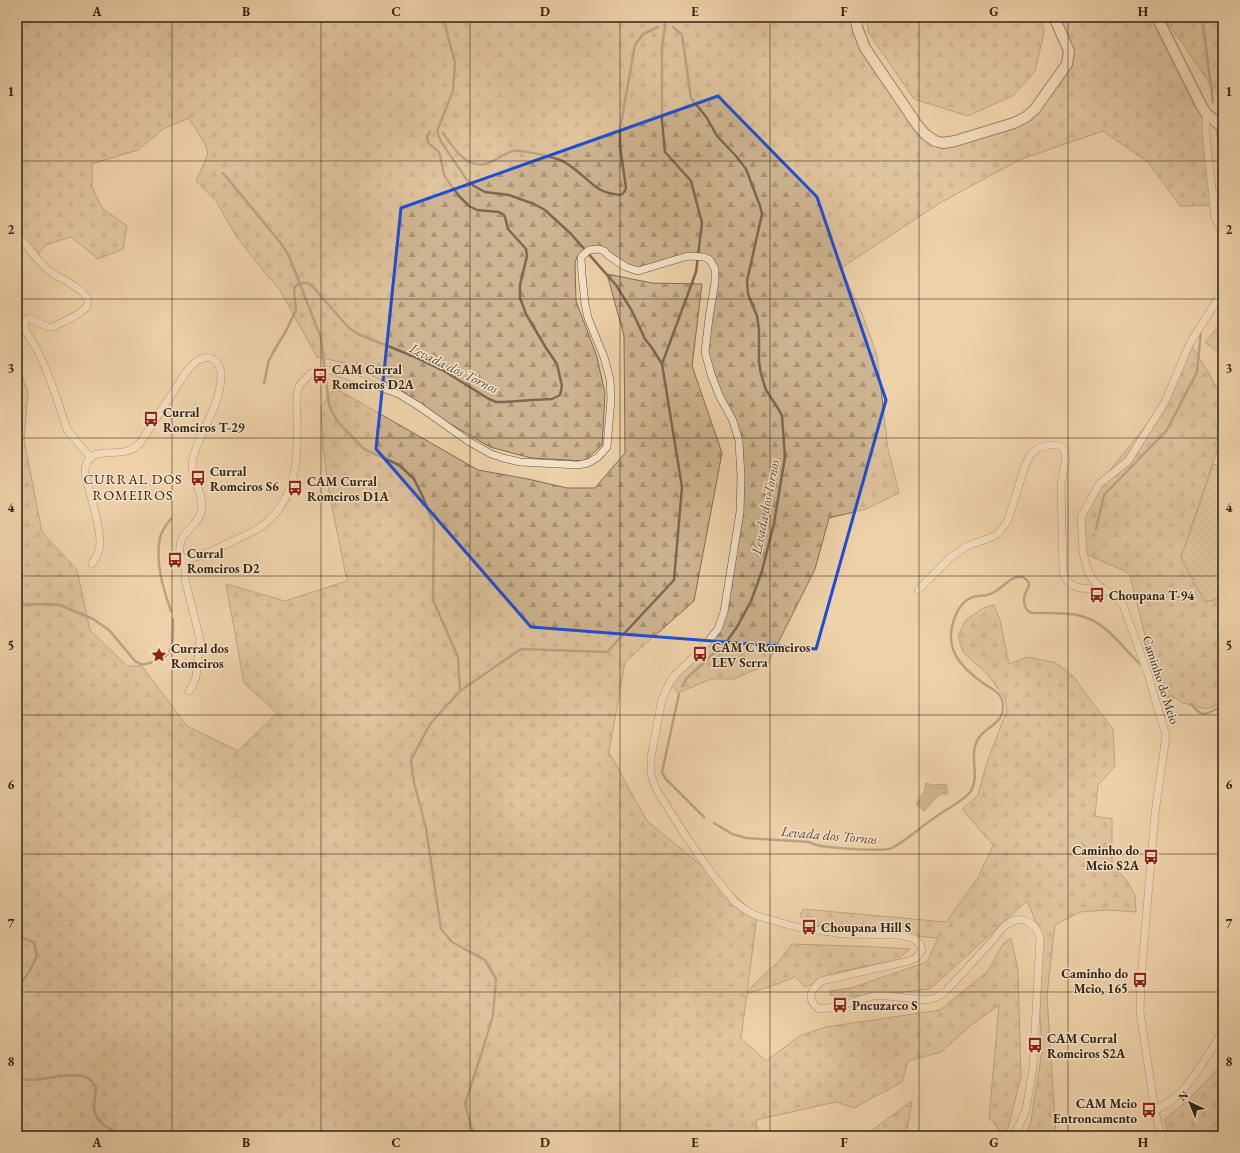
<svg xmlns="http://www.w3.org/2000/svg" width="1240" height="1153" viewBox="0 0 1240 1153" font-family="'EB Garamond',serif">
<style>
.grass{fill:url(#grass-dots);stroke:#806c54}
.forest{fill:url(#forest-firs);stroke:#806c54}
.park{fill:#ceb490;stroke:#806c54}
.water{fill:url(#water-ripples);stroke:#7c6952}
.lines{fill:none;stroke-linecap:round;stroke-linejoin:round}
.stream{stroke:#7c6952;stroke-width:2.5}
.street-casing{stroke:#60503c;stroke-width:8}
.secondary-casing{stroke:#312518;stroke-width:12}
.street{stroke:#f4e1c7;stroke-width:7}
.secondary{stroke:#f4e1c7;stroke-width:10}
.marked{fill:none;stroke:#1d4ed8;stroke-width:3;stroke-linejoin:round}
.grid{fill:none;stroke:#312518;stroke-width:1;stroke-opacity:0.55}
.labels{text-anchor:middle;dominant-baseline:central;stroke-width:3;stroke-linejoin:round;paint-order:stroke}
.poi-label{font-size:13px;font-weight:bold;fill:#312518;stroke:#f4e1c7;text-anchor:start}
.street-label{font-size:13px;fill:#312518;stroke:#f4e1c7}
.water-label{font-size:14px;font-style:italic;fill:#564735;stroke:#f4e1c7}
.neighbourhood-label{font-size:14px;letter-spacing:1px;fill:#312518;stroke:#f4e1c7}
.neatline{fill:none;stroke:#312518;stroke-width:1.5}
.grid-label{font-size:13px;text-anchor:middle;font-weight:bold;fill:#312518}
</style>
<defs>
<pattern id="grass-dots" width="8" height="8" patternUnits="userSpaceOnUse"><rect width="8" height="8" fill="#ceb490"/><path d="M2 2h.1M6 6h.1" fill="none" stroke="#a89275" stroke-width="1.8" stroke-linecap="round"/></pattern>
<pattern id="forest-firs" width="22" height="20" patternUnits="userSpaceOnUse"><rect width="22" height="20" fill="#ceb490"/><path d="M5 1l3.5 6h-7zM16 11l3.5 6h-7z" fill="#a89275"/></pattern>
<pattern id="water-ripples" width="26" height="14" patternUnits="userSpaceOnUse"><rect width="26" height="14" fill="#ae9778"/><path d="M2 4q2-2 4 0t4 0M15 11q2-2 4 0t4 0" fill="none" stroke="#8e7b61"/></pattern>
</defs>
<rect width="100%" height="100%" fill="#eed1a9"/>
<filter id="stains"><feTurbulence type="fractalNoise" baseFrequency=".005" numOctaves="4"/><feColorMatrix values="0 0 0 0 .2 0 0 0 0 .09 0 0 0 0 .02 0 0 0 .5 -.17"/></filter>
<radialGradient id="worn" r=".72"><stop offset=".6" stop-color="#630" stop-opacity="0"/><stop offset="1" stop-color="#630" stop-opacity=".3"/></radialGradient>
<path class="grass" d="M1213 464 1223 467V598L1205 602 1181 558Z"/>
<path class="forest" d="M17 17H856L865 49 926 135 943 143 1014 123 1043 98 1067 64 1061 31 1054 17H1156L1206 113 1215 205 1180 206 1148 162 1103 131 1019 160 940 203 841 268 863 316 877 355 888 449 899 493 866 509 829 518 815 569 767 665 733 679H711L678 693 670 682 718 629 740 511 739 441 705 352 715 282 710 260 695 256 638 271 604 251 582 253 577 257 575 263 576 301 597 357 605 394 602 445 584 461 531 458 490 447 442 419 398 388 345 363 317 357 280 290 261 268 236 236 216 201 196 181 208 154 205 144 189 118 163 129 138 150 92 164V187L102 208 127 226 123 249 98 259 71 237 46 245 38 254 17 229Z
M867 17H1042L1044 33 1035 71 1014 95 968 116 914 99 868 32Z
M1162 17H1223V104L1181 41Z
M607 274 652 283 702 284 692 366 722 453 694 601 625 662 609 752 647 821 713 875 757 916 747 993 752 986 779 961 792 944 878 947 910 949 897 960 838 972 805 987 795 977 775 985 747 994 741 1038 766 1061 801 1035 826 1027 940 1010 987 972 1004 943 1011 938 1018 970 1021 1077 1008 1128 1002 1136H992L999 1129 989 1118 999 1005 970 1026 941 1052 908 1061 902 1082 854 1108 836 1102 756 1120 758 1136H17V363L28 392 24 440 42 532 77 570 90 630 127 666H142L187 726 238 751 277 713 244 683 226 584 285 601 347 581 330 497 323 450 321 407 335 388 478 470 528 479 567 488H595L625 453 624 336Z
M1190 343 1211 377 1223 399V433L1181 558 1205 602 1223 598V703L1206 709 1183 703 1171 695 1154 671 1130 576 1125 571 1083 553 1081 517 1099 484 1165 402Z
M994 605 1000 620 1009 664 1028 657 1056 663 1074 677 1082 689 1113 729 1115 766 1098 785 1095 816 1112 819V864L1127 881 1135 895 1136 912 1108 910 1080 912 1055 925 1047 996 1056 1136H1025L1031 1121 1042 1050 1038 987V927L1027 901 930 989 887 994 839 997 830 995V991L851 988 927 962 938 938 807 927 800 916 803 909 946 922 978 878 993 845 962 809 978 795 986 765 1007 710 1005 698 987 674 963 652 958 636 966 620 983 608Z
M1223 1062V1136H1170L1164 1120C1187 1102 1205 1084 1223 1062Z
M912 1101 906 1136H864Z"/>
<path class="park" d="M1223 321V357L1205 342Z"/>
<path class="water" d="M926 783 933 785 946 784 948 794H941L936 798 924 811 916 804 924 792Z"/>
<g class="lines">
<path class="stream" d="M443 17 455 63 453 91 437 131 441 142 459 168 466 179 474 186 485 192 509 195 534 204 545 210 571 234 616 285 632 311 645 339 652 348 662 364
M1202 17 1213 102
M673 27 682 35 691 98 707 118 717 136 736 156 746 169 760 206 762 214 747 281 748 294 757 316 759 330V362L761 374 766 390 779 410 782 416 785 457 774 523 762 571 751 601 737 627 727 641 687 678 682 686
M1217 127 1221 162 1222 196
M443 133C454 149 468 172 491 162 498 159 505 153 513 151 521 149 552 157 560 160 572 164 588 182 599 189 605 193 613 194 620 195 623 194 625 192 626 188L620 146V129L635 45 643 34 658 27
M223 173 280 242 289 256 321 338 329 405 337 421 364 449 399 465 414 479 422 495 434 525 433 600 458 657 460 691 430 724 411 760 414 783 426 828 441 929 452 942 485 960 496 979 493 1015 482 1052 465 1104 474 1136
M1223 211V221
M302 283H308L313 287 349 328 358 334 415 357 444 371 489 399 496 402H504L532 400 552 399 560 395 562 386 557 364 546 348 526 314 520 298V285L527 256 526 249 508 229 505 217 503 214 499 212 477 210 469 206 460 197 452 187 444 175 440 155 438 151 428 143 427 136 430 132
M1219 292 1223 267
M264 383 269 360 275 349 286 331 296 310 294 288 298 284
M171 519C166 525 161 531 160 538 155 563 163 588 171 611
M1096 529 1104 495 1167 430 1197 372 1201 330
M17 605 47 604 60 605 93 619 109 630 135 661C141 666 146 664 153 662 176 657 173 638 173 619
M1159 690 1164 695 1173 698
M460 691 521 649 607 652 674 580 682 487 662 364 696 272 702 223 691 181 665 152 662 121V47L665 26 664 17
M679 694 662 772 665 778 704 817
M1191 704C1205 721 1206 712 1223 706
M714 823 732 834 746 838 809 842C812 843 814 845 817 845 828 848 884 852 892 848 908 839 922 826 937 816 946 809 964 801 971 791 980 776 969 756 977 741 983 727 1004 725 1003 706 1003 693 993 690 983 683 959 666 943 647 955 617 959 607 966 597 978 596 981 595 984 596 987 595 1001 593 1009 574 1023 577 1026 579 1029 581 1029 584 1029 588 1026 591 1025 594 1023 601 1024 611 1032 613 1062 613 1086 610 1109 632 1120 642 1129 654 1140 664
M17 936 34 942 37 956 29 972 17 989
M17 1078C37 1085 69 1069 88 1078 91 1080 94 1084 96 1087 95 1105 89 1113 105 1126 110 1129 115 1130 118 1136"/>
<defs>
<path id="street" d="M1206 113V134L1215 217 1223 234
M1212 193 1223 199
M17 233C27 246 38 263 52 273 61 279 90 291 88 303 87 313 61 322 53 327H48L29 318 25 321 24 327C28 337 35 345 39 354 50 376 57 400 65 423L67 430 91 458
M185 560C202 557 218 548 233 541 243 536 254 532 263 525 305 493 296 442 297 395L299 386 310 374 318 371 331 370 399 394 420 407 468 441 491 454 503 458 520 462 578 465 588 463 598 457 607 447 611 399 610 379 604 357 588 318 585 304 582 275 581 258 582 256 589 250 599 249 604 251 609 256 626 267 638 271 688 256 704 257 710 260 715 269V282L709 318 705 352 711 374 719 395 733 421 739 441 741 477 740 512 724 612 718 629 701 650 675 675 670 682 662 699 651 757V774L656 789 687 838 713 875 735 902 746 910 757 916 800 928 844 934 898 935 913 938 920 944 922 950 916 958 909 961 821 981C810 991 806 999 819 1009L836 1007 873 996H886L927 1000 937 997 946 991 994 939C998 933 1002 927 1009 923 1023 914 1036 924 1040 938L1033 1068 1026 1110 1014 1136
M185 560V579L200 639 196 677 193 685 189 691
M92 564C96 558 100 551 100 543 100 523 90 494 85 474 85 445 109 456 127 451 133 450 136 447 140 443L187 371C191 366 195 361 201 359 214 353 222 367 221 378 220 405 200 432 193 458 188 477 206 493 201 512 197 529 177 531 180 554L185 560
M918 590 951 557 967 546 990 538 999 533 1008 520 1026 463 1031 454 1038 448 1049 445H1057L1061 447 1064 449 1066 458 1061 484 1063 572C1068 591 1087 589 1103 589
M1155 1111C1164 1106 1172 1100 1180 1093 1194 1078 1214 1047 1223 1029
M1161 1136 1155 1111 1140 1012 1141 979 1155 813 1166 736 1147 671 1123 605 1116 596 1103 589 1093 580 1088 571 1083 553 1081 517 1099 484 1128 461 1165 402 1190 343 1223 291"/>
<path id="secondary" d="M855 17 858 30 865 48 918 126 926 135 935 141 943 143 955 141 1014 123 1026 117 1035 109 1067 64 1069 51 1054 17
M1157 17 1201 105 1206 113 1223 128"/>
</defs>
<use href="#street" class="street-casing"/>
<use href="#secondary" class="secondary-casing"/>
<use href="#street" class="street"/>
<use href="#secondary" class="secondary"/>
</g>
<path d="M0 0H1240V1153H0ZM718 96 817 197 886 400 816 649 531 627 376 449 401 208Z" fill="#eed1a9" fill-opacity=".55" fill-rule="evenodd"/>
<path class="marked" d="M718 96 817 197 886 400 816 649 531 627 376 449 401 208Z"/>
<path class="grid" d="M172 17V1136M321 17V1136M470 17V1136M620 17V1136M770 17V1136M919 17V1136M1068 17V1136M17 161H1223M17 299H1223M17 438H1223M17 576H1223M17 715H1223M17 854H1223M17 992H1223"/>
<defs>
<symbol id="bus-bare" viewBox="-9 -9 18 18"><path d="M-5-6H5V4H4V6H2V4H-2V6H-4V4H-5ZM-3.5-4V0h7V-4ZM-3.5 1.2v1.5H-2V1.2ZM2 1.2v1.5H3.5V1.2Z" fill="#8f2418" stroke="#f4e1c7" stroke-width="2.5" paint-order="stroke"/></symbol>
<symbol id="sight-bare" viewBox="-9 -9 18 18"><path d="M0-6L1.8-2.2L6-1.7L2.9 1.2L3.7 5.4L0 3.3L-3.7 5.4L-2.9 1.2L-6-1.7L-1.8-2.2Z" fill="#8f2418" stroke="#f4e1c7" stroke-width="2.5" paint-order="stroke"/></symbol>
</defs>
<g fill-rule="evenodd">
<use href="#bus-bare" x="309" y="365" width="22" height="22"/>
<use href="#bus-bare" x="140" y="408" width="22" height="22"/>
<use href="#bus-bare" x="187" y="467" width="22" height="22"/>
<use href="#bus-bare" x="284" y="477" width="22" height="22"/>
<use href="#bus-bare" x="164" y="549" width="22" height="22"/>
<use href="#bus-bare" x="1086" y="584" width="22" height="22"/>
<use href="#bus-bare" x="689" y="643" width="22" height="22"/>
<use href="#sight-bare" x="148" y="644" width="22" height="22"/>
<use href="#bus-bare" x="1140" y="846" width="22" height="22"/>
<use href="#bus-bare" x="798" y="916" width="22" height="22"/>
<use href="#bus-bare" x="1129" y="969" width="22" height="22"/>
<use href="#bus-bare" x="829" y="994" width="22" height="22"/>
<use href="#bus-bare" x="1024" y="1034" width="22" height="22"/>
<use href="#bus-bare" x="1138" y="1099" width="22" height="22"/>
</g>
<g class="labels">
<g class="poi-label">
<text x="332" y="369">CAM Curral<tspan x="332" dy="15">Romeiros D2A</tspan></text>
<text x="163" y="412">Curral<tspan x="163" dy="15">Romeiros T-29</tspan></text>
<text x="210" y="471">Curral<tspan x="210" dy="15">Romeiros S6</tspan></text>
<text x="307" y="481">CAM Curral<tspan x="307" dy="15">Romeiros D1A</tspan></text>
<text x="187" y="553">Curral<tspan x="187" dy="15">Romeiros D2</tspan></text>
<text x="1109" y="595">Choupana T-94</text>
<text x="712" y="647">CAM C Romeiros<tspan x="712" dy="15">LEV Serra</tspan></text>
<text x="171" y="648">Curral dos<tspan x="171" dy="15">Romeiros</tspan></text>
<text x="1139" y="850" text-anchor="end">Caminho do<tspan x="1139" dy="15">Meio S2A</tspan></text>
<text x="821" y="927">Choupana Hill S</text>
<text x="1128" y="973" text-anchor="end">Caminho do<tspan x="1128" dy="15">Meio, 165</tspan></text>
<text x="852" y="1005">Pneuzarco S</text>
<text x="1047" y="1038">CAM Curral<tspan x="1047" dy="15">Romeiros S2A</tspan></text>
<text x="1137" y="1103" text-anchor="end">CAM Meio<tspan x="1137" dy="15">Entroncamento</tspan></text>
</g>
<g class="street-label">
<text transform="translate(1161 680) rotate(72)">Caminho do Meio</text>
</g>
<g class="water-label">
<text transform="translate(454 368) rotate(26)">Levada dos Tornos</text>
<text transform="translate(765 507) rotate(-79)">Levada dos Tornos</text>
<text transform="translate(829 835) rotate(5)">Levada dos Tornos</text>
</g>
<g class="neighbourhood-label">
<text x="133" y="479">CURRAL DOS<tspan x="133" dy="16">ROMEIROS</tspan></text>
</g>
</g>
<rect width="1240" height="1153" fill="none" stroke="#eed1a9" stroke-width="44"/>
<g transform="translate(1190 1103) rotate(316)" stroke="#f4e1c7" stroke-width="3" paint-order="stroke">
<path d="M0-3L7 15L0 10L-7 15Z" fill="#312518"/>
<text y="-6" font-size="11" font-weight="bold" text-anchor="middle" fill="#312518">N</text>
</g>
<rect x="22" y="22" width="1196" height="1109" class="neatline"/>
<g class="grid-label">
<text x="97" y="16">A</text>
<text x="246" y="16">B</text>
<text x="396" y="16">C</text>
<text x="545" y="16">D</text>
<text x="695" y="16">E</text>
<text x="844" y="16">F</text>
<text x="994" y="16">G</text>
<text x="1143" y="16">H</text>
<text x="11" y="96">1</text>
<text x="1229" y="96">1</text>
<text x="11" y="234">2</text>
<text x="1229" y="234">2</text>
<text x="11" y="373">3</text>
<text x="1229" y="373">3</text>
<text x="11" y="512">4</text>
<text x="1229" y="512">4</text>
<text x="11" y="650">5</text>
<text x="1229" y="650">5</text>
<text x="11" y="789">6</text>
<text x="1229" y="789">6</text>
<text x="11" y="928">7</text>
<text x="1229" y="928">7</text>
<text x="11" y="1066">8</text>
<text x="1229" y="1066">8</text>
<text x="97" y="1147">A</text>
<text x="246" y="1147">B</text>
<text x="396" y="1147">C</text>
<text x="545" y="1147">D</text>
<text x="695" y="1147">E</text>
<text x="844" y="1147">F</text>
<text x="994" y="1147">G</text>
<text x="1143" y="1147">H</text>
</g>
<rect width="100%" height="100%" filter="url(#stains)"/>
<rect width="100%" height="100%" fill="url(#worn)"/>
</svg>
